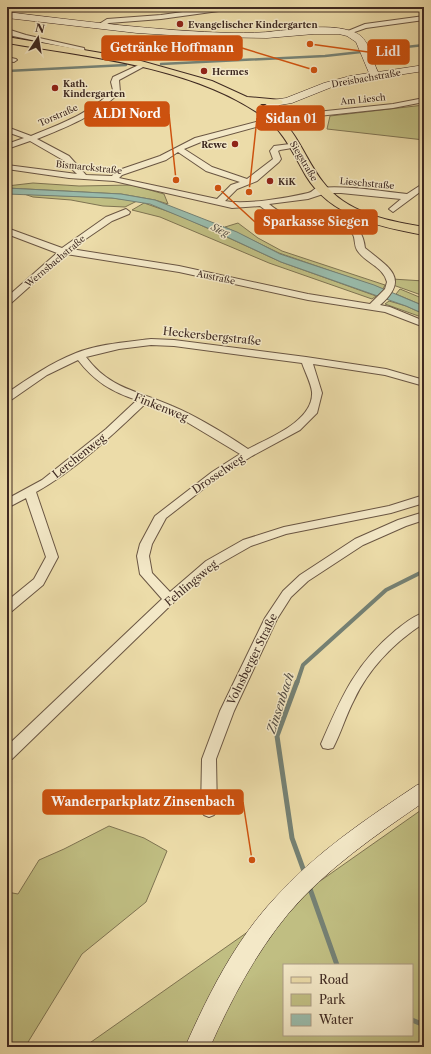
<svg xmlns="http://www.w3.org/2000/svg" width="431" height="1054" viewBox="0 0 431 1054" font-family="'Libre Caslon Text',serif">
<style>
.green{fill:#c0be82;stroke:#7f7452;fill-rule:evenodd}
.water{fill:#99bbab;stroke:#758174}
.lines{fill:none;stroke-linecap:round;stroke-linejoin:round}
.stream-far2{stroke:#758174;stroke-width:2.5}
.stream-far1{stroke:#758174;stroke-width:4}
.stream{stroke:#758174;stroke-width:5}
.street-casing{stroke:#6a5643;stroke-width:2}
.secondary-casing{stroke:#3e2921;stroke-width:1}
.primary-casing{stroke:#3e2921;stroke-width:2}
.street{fill:#f3e8c7;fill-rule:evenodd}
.secondary{fill:#f3e8c7;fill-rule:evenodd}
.primary{fill:#ecdca9;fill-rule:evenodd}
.poi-dot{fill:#8f2418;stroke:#f3e8c7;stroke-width:1.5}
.labels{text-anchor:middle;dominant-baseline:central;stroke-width:3;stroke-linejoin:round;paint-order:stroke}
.far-poi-label{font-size:9px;font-weight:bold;fill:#3e2921;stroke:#f3e8c7;text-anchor:start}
.far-street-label{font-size:9px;fill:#3e2921;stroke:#f3e8c7}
.far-water-label{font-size:10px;font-style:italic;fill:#554e44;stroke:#f3e8c7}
.street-label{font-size:11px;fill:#3e2921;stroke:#f3e8c7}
.water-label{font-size:12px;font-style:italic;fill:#554e44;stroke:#f3e8c7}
.leader{fill:none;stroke:#ce520f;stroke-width:1.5}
.callout-dot{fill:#ce520f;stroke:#f3e8c7;stroke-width:1.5}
.callout{fill:#ce520f;stroke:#ce520f;stroke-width:1.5}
.callout-label{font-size:12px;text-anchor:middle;font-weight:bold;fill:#fff}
</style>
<rect width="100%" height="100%" fill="#ecdca9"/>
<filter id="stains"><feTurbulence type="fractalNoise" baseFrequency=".005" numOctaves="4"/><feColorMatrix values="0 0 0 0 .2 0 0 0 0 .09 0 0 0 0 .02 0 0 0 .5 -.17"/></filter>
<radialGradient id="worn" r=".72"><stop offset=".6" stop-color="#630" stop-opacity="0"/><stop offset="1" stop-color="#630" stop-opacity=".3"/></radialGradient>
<path class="green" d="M424 105V140L327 129 330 116Z
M33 183 79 186 132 185 164 194 168 204 155 200 121 194 7 188V186Z
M24 194 112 198 137 201 125 207 103 206 71 200 33 197Z
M144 203 181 216 281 262 376 296 372 299 269 263 160 217 132 210Z
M238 223 258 238 282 251 385 285 383 289 279 253 225 227Z
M392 279 424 281V296L393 285Z
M400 289 424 299V306L396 294Z
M389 301 406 306 424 314V318L385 304Z
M424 808V1047H84ZM284 965H412V1035H284Z
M109 826 144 838 167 851 146 902 82 954 25 1047H7V892L18 894 39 860 64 849Z"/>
<path class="water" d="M7 188 121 194 155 200 237 232 280 254 374 285 424 306V314L406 306 281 262 210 229 150 204 112 198 7 194Z"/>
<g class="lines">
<path class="stream-far2" d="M161 64 325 56 424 45
M7 71 126 65"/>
<path class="stream-far1" d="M297 683 303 665 386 590 424 571"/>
<path class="stream" d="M297 682 277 736 292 838 305 874
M309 886 337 965
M412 1020 424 1025"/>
<defs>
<path id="street" d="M219 7H236L233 9 161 19 109 23 99 28 96 26 107 19 161 15Z
M424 16V20L366 28 346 35 343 33 365 24Z
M7 29 26 35 84 48 85 53 82 55 80 54 79 50 13 36 7 33Z
M7 57 16 59 17 60 14 62 7 61Z
M143 63 145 64V66L119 80 120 92C97 115 67 127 37 139L69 156 86 175 112 176 116 171 160 156 195 138 275 117 279 119 278 121 201 142 184 149 212 167 247 179 273 159 270 151 274 146 298 143V147L280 150 278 151 281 159 279 162 257 181 237 189 225 201C245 205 287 198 308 193 313 192 313 189 317 188 347 185 378 191 407 194L424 183V189L393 212 389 209 401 199 341 193H326L308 199 269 204C274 208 279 212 285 214 314 220 361 206 365 248 388 267 411 278 380 305L390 307 424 321V327L385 312 308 300 179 272 66 254 10 304 7 305V297L57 253 7 234V228L62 248 106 217 126 209 130 212 129 214 112 221 71 249 179 266 308 294 370 304 385 289 387 282C383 266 365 263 357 250 353 243 357 236 349 230 345 226 340 224 335 223 307 219 283 225 260 206L232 208 114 181 69 178 7 169V165L77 174 63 160 30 141 7 149V144L24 138 7 132V127L31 136C60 124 91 113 113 90L111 82 113 77ZM178 152 206 171 240 182 231 185 217 199 119 178 122 175 166 160Z
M424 98V102L393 108 309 117 296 125 282 127 278 125 279 123 291 121 307 113 393 104Z
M151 339 174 340 306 357 386 369 424 380V386L385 375 313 364 322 393 317 413 300 430 252 456 220 476 166 518 152 544 149 556 152 573 170 592 206 561 243 540 284 527 389 506 424 495V503L391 513 286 534 251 546 214 567 174 602 12 759 7 760V746L162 599 140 574 137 556 140 544 155 516 212 472 240 454 185 421 146 403C114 434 74 471 36 492L58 557 43 585 12 611 7 612V601L34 579 46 557 26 498 7 508V499L42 480 106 429 137 400C112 392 94 381 78 360L47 375 11 400 7 401V393C29 378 51 363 76 353 98 344 127 342 151 339ZM151 345 174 346 302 363C305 372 311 383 312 392 314 421 269 438 248 449 224 433 198 417 172 406 137 390 111 390 86 357L119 349Z
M424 512V520L406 526 363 545 308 581 291 597 277 619 234 711 216 759 217 811 214 815 209 817 204 815 201 811 202 759 220 711 265 618 283 591 300 575 355 539 398 520Z
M424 613V623C395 642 369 668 354 700 346 715 341 733 333 748L328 749 323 748 321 744C341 698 355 664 396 630 404 624 414 615 424 613Z"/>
<path id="secondary" d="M7 12C82 21 157 31 233 33 247 33 262 33 276 31 300 29 330 23 354 32 370 38 371 58 378 72L424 65V71L351 82 332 87 292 103 280 105 263 114 258 111 259 109 273 100 286 98 324 83 350 76 369 73 356 42 347 36 339 34H314L267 38 202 37 137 33 7 18Z
M424 783V802C376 835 326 869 288 914 255 954 231 1000 210 1047H185C208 995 235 941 274 899 315 853 366 819 417 785Z"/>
<path id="primary" d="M7 37 107 54 141 61 212 81 247 97 281 100 283 102 281 104H260C267 109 274 113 280 118 299 136 307 162 323 182 346 213 388 221 424 227V235C380 227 331 217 306 176 294 155 284 131 264 117 195 67 90 57 7 43Z"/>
</defs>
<use href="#street" class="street-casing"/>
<use href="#secondary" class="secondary-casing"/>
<use href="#primary" class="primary-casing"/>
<use href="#street" class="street"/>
<use href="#secondary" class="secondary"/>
<use href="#primary" class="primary"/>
</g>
<g class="poi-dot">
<circle cx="180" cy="24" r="4"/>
<circle cx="204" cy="71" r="4"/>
<circle cx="55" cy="88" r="4"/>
<circle cx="235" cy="144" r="4"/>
<circle cx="270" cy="181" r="4"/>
</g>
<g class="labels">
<g class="far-poi-label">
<text x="188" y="24">Evangelischer Kindergarten</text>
<text x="212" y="71">Hermes</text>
<text x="63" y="83">Kath.<tspan x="63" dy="10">Kindergarten</tspan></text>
<text x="227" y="144" text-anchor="end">Rewe</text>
<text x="278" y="181">KiK</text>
</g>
<g class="far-street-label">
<text transform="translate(366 78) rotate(-10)">Dreisbachstraße</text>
<text transform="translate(363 99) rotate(-6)">Am Liesch</text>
<text transform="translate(58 115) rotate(-24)">Torstraße</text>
<text transform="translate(304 161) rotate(59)">Siegstraße</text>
<text transform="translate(89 167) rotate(6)">Bismarckstraße</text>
<text transform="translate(367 183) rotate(5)">Lieschstraße</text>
<text transform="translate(55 261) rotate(-40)">Wernsbachstraße</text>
<text transform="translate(216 277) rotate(12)">Austraße</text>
</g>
<g class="far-water-label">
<text transform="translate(220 230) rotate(25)">Sieg</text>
</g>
<g class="street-label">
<text transform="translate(212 336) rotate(6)">Heckersbergstraße</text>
<text transform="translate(161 407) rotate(22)">Finkenweg</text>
<text transform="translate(79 456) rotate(-38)">Lerchenweg</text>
<text transform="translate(218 474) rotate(-34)">Drosselweg</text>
<text transform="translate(191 583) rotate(-40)">Fehlingsweg</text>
<text transform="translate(252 659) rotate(-64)">Volnsberger Straße</text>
</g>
<g class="water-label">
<text transform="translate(280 703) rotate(-72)">Zinsenbach</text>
</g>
</g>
<path class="leader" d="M314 70L242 48M310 44L368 52M176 180L169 114M249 192L257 118M218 188L255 222M252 860L243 802"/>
<g class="callout-dot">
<circle cx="314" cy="70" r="4"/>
<circle cx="310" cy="44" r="4"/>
<circle cx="176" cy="180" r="4"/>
<circle cx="249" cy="192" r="4"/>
<circle cx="218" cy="188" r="4"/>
<circle cx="252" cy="860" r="4"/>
</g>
<g class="callout">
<rect x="102" y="36" width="140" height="24" rx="4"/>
<rect x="368" y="40" width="41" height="24" rx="4"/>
<rect x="85" y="102" width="84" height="24" rx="4"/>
<rect x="257" y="106" width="67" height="24" rx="4"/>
<rect x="255" y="210" width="122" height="24" rx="4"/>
<rect x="43" y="790" width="200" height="24" rx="4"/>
</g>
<g class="callout-label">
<text x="172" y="52">Getränke Hoffmann</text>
<text x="388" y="56">Lidl</text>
<text x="127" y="118">ALDI Nord</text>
<text x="291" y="123">Sidan 01</text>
<text x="316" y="226">Sparkasse Siegen</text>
<text x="143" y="806">Wanderparkplatz Zinsenbach</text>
</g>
<rect width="431" height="1054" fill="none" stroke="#ecdca9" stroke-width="24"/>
<rect x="8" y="8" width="415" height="1038" fill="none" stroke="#3e2921" stroke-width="2"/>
<rect x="12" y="12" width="407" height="1030" fill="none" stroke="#3e2921"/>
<rect x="283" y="964" width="130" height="72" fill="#f3e8c7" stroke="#ab9c85"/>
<rect x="291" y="977" width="20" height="6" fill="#ecdca9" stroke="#ab9c85"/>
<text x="319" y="984" font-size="12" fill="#3e2921">Road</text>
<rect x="291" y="994" width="20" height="12" fill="#c0be82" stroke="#ab9c85"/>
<text x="319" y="1004" font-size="12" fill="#3e2921">Park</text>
<rect x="291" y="1014" width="20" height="12" fill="#99bbab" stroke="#ab9c85"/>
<text x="319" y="1024" font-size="12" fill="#3e2921">Water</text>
<g transform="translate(38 38) rotate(12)" stroke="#f3e8c7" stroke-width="3" paint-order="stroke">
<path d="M0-3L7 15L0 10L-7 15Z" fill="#3e2921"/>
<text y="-6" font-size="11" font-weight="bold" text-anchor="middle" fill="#3e2921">N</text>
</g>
<rect width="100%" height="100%" filter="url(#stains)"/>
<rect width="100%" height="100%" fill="url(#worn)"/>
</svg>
